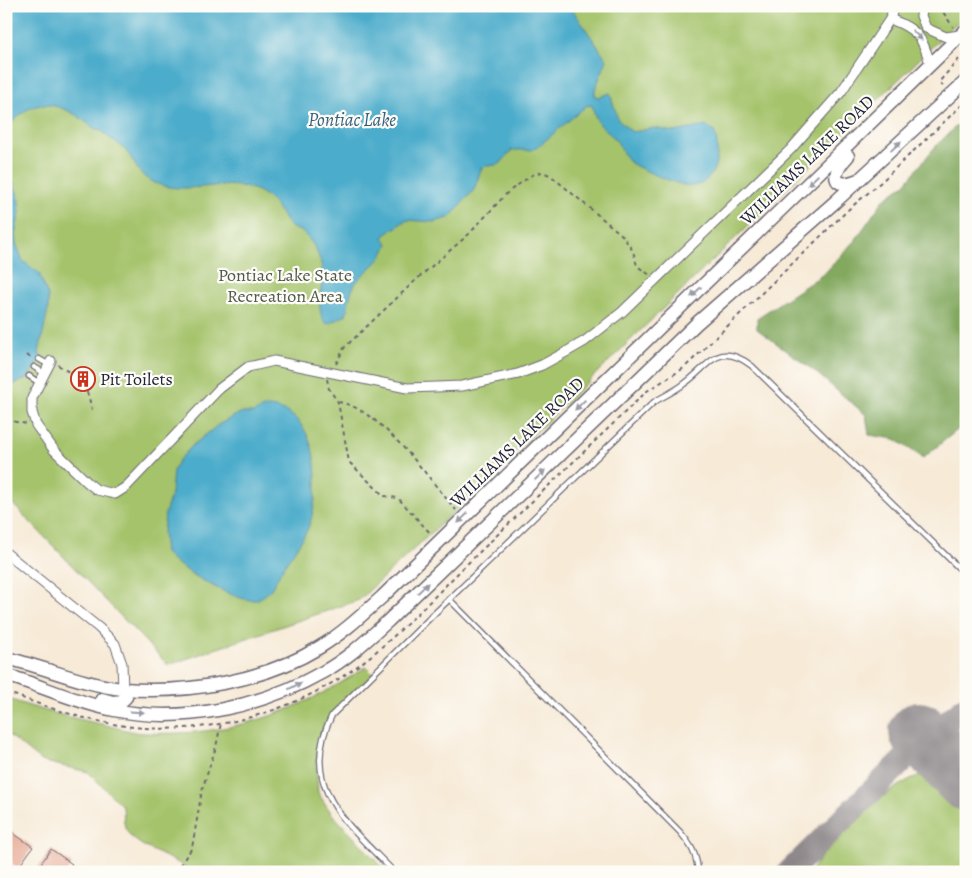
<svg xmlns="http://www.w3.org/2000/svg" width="972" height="878" viewBox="0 0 972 878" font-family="Alegreya,serif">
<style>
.green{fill:#a4c36b;stroke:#637253}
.forest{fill:#83a95f;stroke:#52664d}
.water{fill:#4caccb;stroke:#376783}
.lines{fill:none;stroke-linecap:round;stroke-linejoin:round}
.taxiway{stroke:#8c8689;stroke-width:24}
.runway{stroke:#8c8689;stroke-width:60}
.building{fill:#e29880}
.service-casing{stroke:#6d6872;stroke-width:7}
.minor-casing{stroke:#6d6872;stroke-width:11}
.secondary-casing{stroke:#6d6872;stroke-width:15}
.path{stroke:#6d6872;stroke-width:2;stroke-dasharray:4 4;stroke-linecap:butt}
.service{stroke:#fff;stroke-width:4.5}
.minor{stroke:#fff;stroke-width:9}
.secondary{stroke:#fff;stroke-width:12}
.oneway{fill:#9c9ca7}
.labels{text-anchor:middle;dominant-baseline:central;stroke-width:4.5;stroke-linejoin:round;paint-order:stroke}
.street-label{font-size:18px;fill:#22223b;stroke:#fdfcf7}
.park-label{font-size:18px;fill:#505a4c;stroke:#fdfcf7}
.poi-label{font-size:18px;fill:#22223b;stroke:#fdfcf7;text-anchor:start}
.water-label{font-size:19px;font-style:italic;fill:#35607c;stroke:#fdfcf7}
</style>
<rect width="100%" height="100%" fill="#fdfcf7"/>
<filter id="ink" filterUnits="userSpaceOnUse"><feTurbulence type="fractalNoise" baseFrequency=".02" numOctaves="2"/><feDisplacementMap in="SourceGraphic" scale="10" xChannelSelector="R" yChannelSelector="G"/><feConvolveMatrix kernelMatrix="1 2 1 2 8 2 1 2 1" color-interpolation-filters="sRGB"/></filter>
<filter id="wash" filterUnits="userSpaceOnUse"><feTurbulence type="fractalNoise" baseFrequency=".0096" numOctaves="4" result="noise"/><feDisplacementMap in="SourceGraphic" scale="20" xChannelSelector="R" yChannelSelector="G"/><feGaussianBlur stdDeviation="1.12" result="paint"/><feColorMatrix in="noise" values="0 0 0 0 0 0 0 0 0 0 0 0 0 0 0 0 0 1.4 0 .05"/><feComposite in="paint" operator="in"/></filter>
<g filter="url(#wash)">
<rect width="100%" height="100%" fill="#f7ead7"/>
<path class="green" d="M6 6H966V14L456 510 359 600 168 665 6 497Z
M366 667 373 674 323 728 316 761 318 793 332 814 387 872H191C173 855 133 849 125 827 123 821 124 813 123 807L88 772 41 761 6 733V698C39 710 72 718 106 725 118 728 131 732 143 733 229 737 295 714 366 667Z
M922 775 936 781 966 811V872H810C827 845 891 781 922 775Z"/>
<path class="forest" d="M966 125V423L923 458 895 439 869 435 866 415 813 370 757 329V318L825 273 856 239 884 199 905 184 934 148 956 126Z"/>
<path class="water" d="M6 6H570L607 60 595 89V96L599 97 610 93 618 120 632 132 654 128 674 132 706 126 714 131C721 149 718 185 691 186 681 187 640 169 631 163 623 157 621 145 614 138 600 124 597 125 592 105L586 106 539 146 532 150H512L500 164 482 167 474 190 449 218 434 222 406 220 385 235 383 238 388 243C382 264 366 268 355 284 350 292 348 306 346 315L327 324 323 320C313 296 331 279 316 250 314 245 307 236 302 232 298 229 293 230 289 225 280 215 279 206 266 196 234 172 190 198 155 183 136 175 137 163 125 150 119 143 110 140 102 131 92 129 88 123 79 117 60 105 39 98 20 115 15 119 12 124 6 129Z
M6 164 18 195 20 212 15 234 16 243 23 261 39 273 48 296V310L39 353 41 357 27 379 6 387Z
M266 407C320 408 322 486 310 523 304 540 291 554 282 569 278 576 275 583 271 589 266 594 261 599 254 600 235 602 178 568 165 553L163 532 165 514 171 494 173 471 178 461 193 445 218 425 240 413H253Z"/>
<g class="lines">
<path class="taxiway" d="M789 872 925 739 966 707"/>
<path class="runway" d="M919 732 966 781"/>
</g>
<g id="blocks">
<path class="building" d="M6 828 33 847 18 868 6 860Z
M51 849 72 864 67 872H35Z"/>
</g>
</g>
<g filter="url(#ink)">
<use href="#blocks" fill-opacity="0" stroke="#6d6872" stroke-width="1"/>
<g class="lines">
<defs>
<path id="service" d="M39 359 49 365
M34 367 44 373
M29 376 38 382
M449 599 680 832C691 845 697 855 698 872
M394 872C349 825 296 787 332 715L435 613 654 402C664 396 675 391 684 384 711 365 717 340 752 366L966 575"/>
<path id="minor" d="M923 6 921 16 926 28 946 37 960 35
M890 19C917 29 923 37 930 64
M51 361 32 398V412L36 425 54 450 87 482 97 490 115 494 126 487 219 389 248 367 274 361 407 388 436 387 462 386 518 374 542 365 566 352 585 341 622 312 791 149 841 92 890 19 894 6
M6 553 99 628 115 644 122 664 123 689"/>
<path id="secondary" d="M848 156C831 173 831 191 858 180
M6 658C45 667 84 685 123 689 188 694 265 681 320 647 343 633 362 615 382 597L966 30
M6 675C42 686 77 703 114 710 184 724 261 707 323 672 347 659 368 639 388 621L697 323 835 202 966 81
M102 699 113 702 122 701 126 697 123 689"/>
</defs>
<use href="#service" class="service-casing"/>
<use href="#minor" class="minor-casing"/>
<use href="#secondary" class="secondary-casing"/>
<path class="path" d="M939 6 953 27
M943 86 939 82 966 51
M27 355 32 359
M336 364 344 348 417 279 469 234 508 192 532 175 542 172 550 175 622 235 633 251 637 266 650 275
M58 365C82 380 86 383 92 410
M327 379 329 389 338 402 349 462 384 496 398 498 431 534
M338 402C380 408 428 478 456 510
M6 420 27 424
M6 692C41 705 77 718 113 724 195 739 285 717 352 670 393 641 428 603 463 568 524 509 586 450 647 391L684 368 849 209 881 182 966 101
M175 872 192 848 202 790 216 747 221 723"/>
<use href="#service" class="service"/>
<use href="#minor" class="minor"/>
<use href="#secondary" class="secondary"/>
</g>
<defs><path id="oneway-solid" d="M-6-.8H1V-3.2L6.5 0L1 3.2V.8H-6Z" transform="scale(1.25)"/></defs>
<g class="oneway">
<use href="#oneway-solid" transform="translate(917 35) rotate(45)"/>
<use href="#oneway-solid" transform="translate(896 146) rotate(-43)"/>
<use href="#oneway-solid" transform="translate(813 180) rotate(136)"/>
<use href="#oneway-solid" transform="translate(696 292) rotate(136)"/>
<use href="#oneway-solid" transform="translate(580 405) rotate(136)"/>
<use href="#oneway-solid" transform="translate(540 475) rotate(-44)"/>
<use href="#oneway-solid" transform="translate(463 518) rotate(136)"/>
<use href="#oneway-solid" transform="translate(423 588) rotate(-44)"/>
<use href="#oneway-solid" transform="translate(295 686) rotate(-26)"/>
<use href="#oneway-solid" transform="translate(137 712) rotate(4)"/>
</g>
</g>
<defs>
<symbol id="building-ring" viewBox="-11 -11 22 22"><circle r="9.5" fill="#fdfcf7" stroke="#c8321e" stroke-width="1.5"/><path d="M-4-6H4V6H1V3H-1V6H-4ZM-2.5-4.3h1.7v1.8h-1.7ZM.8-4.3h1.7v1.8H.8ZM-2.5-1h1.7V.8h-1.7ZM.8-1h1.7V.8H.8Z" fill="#c8321e"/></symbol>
</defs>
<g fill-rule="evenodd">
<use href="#building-ring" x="69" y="365" width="28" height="28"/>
</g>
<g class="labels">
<g class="street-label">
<text transform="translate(807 160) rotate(-44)">WILLIAMS LAKE ROAD</text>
<text transform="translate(517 442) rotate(-44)">WILLIAMS LAKE ROAD</text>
</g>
<g class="park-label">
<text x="285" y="275">Pontiac Lake State<tspan x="285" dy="21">Recreation Area</tspan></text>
</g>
<g class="poi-label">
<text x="100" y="379">Pit Toilets</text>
</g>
<g class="water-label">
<text x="352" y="120">Pontiac Lake</text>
</g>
</g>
<rect width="972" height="878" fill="none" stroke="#fdfcf7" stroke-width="25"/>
</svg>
